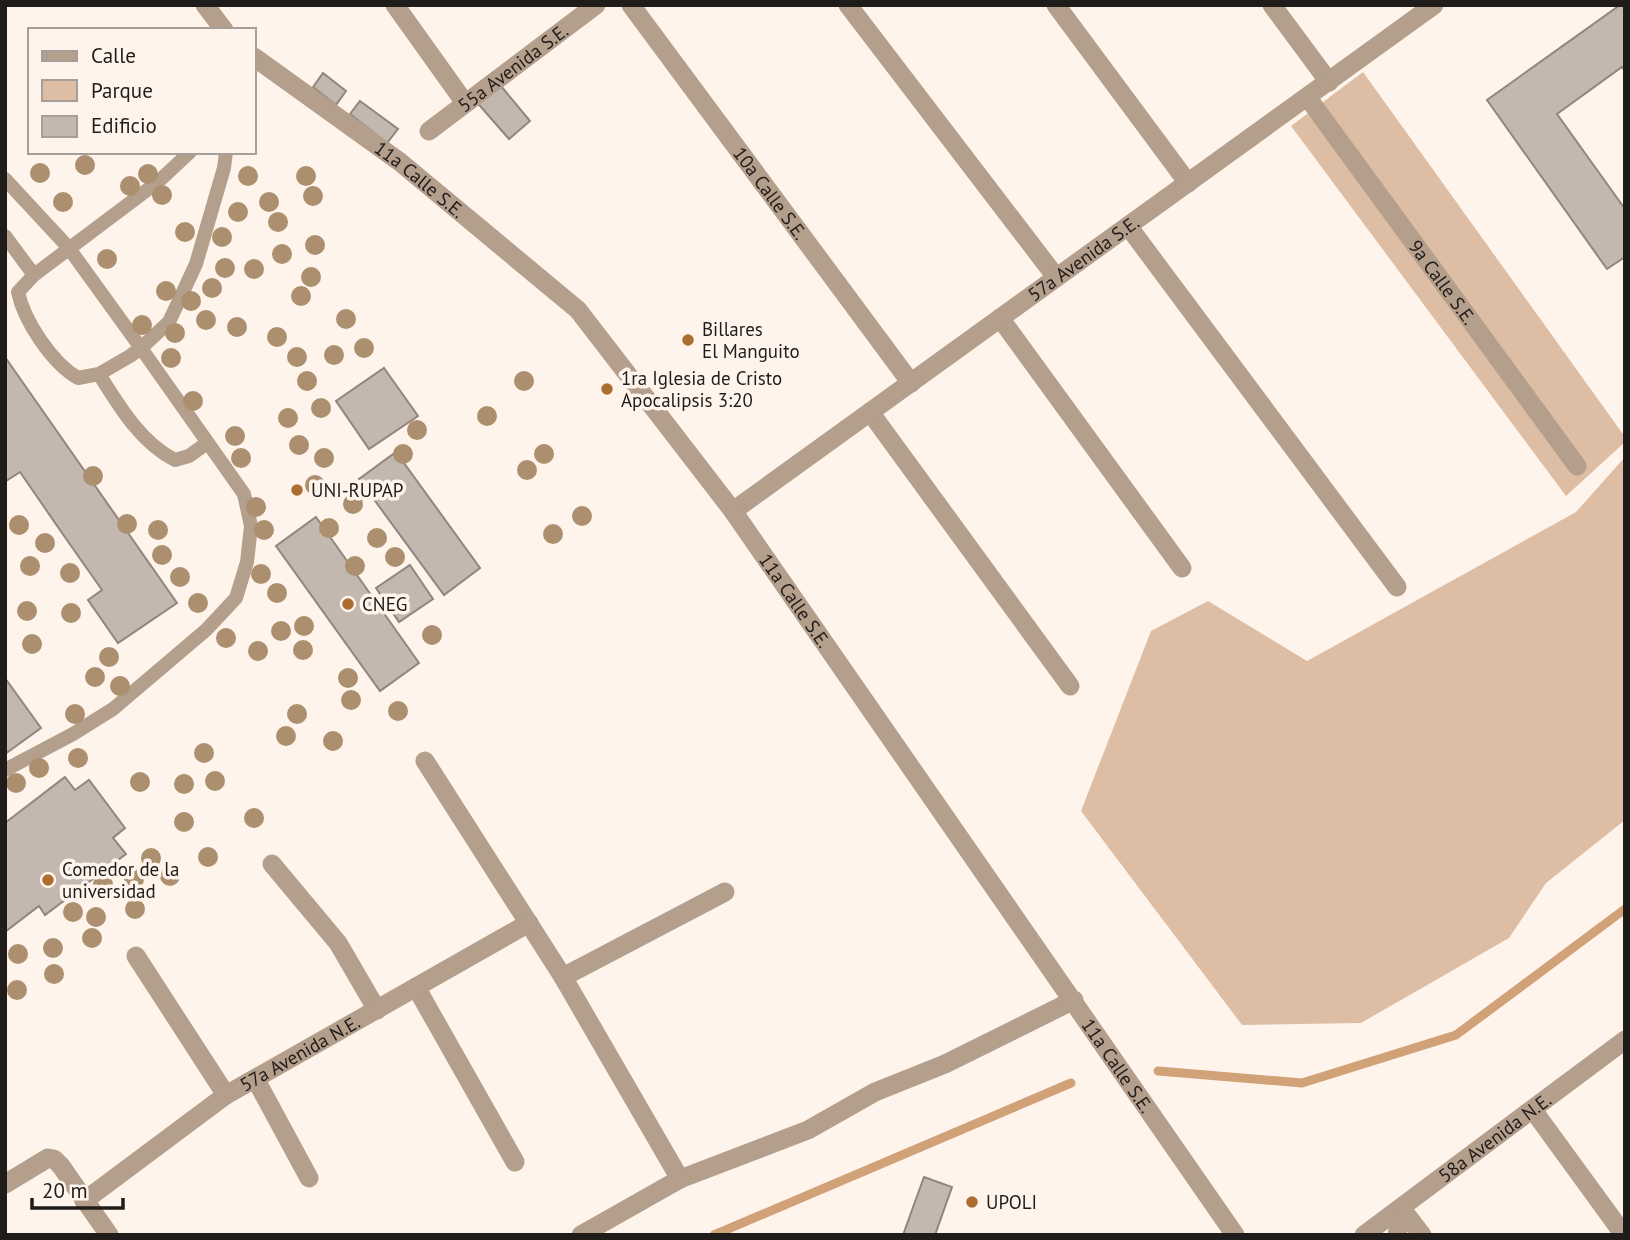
<svg xmlns="http://www.w3.org/2000/svg" width="1630" height="1240" viewBox="0 0 1630 1240" font-family="'PT Sans',sans-serif">
<style>
.green{fill:#ddbea4}
.lines{fill:none;stroke-linecap:round;stroke-linejoin:round}
.stream{stroke:#d1a178;stroke-width:9}
.building{fill:#c2b8af;stroke:#90867e;stroke-width:2}
.service{stroke:#b49f8d;stroke-width:14}
.minor{stroke:#b49f8d;stroke-width:19}
.tertiary{stroke:#b49f8d;stroke-width:19}
.tree{fill:#ac8f6f}
.poi-dot{fill:#ab6d32;stroke:#fff4ec;stroke-width:2.5}
.labels{text-anchor:middle;dominant-baseline:central;stroke-width:7;stroke-linejoin:round;paint-order:stroke}
.street-label{font-size:19px;fill:#201c19;stroke:#fff4ec}
.poi-label{font-size:19px;fill:#201c19;stroke:#fff4ec;text-anchor:start}
</style>
<rect width="100%" height="100%" fill="#fff4ec"/>
<path class="green" d="M1363 72 1625 437V442L1566 496 1291 126Z
M1625 457V820L1546 883 1509 938 1361 1023 1242 1025 1081 811 1151 631 1208 601 1307 661 1576 512Z"/>
<g class="lines">
<path class="stream" d="M1158 1071 1302 1083 1456 1035 1625 909
M714 1235 1071 1083"/>
</g>
<path class="building" d="M1620 5H1625V71L1622 67 1557 114 1625 209V257L1607 269 1487 100Z
M323 73 346 91 336 105 313 87Z
M496 80 530 121 509 139 474 99Z
M360 101 398 129 387 143 350 114Z
M5 357 177 603 118 643 88 600 102 590 62 533 20 472 6 481 5 479Z
M384 368 418 416 369 449 336 401Z
M396 452 480 568 444 595 359 479Z
M316 517 419 663 380 691 276 546Z
M410 565 433 599 399 622 376 588Z
M5 678 41 728 5 754Z
M65 777 75 790 89 780 125 828 113 838 126 854 45 915 39 906 5 932V823Z
M924 1177 952 1187 935 1235H903Z"/>
<g class="lines">
<path class="service" d="M190 152 159 181 34 275 18 292C24 321 52 363 78 378L99 374 130 356 141 348 169 322 196 264 224 168 226 152
M5 179 68 247 141 348 244 494 251 526 247 562 236 598 206 630 113 709 73 734 5 770
M5 236 34 275
M99 374C119 406 141 443 175 460L189 456 207 443"/>
<g class="minor">
<path d="M395 5 465 103"/>
<path id="s1" d="M631 5 911 383"/>
<path d="M848 5 1056 277"/>
<path d="M1056 5 1188 183"/>
<path d="M1272 5 1329 82"/>
<path id="s2" d="M1308 98 1577 466"/>
<path id="s3" d="M429 131 596 5"/>
<path d="M1128 226 1397 587"/>
<path d="M1000 318 1182 568"/>
<path d="M870 412 1070 686"/>
<path id="s4" d="M733 511 1434 5"/>
<path d="M425 761 563 977 680 1179"/>
<path d="M272 864 338 943 377 1010"/>
<path d="M136 956 226 1095"/>
<path d="M563 977 725 892"/>
<path d="M416 987 515 1162"/>
<path d="M256 1080 309 1178"/>
<path d="M1533 1110 1624 1235"/>
<path d="M5 1184 48 1158 54 1159 61 1166 109 1235"/>
<path id="s5" d="M84 1201 226 1095 529 923"/>
<path d="M1402 1209 1422 1235"/>
<path d="M581 1235 680 1179 808 1130 875 1092 945 1064 1074 1000"/>
<path id="s6" d="M1364 1235 1625 1040"/>
</g>
<g class="tertiary">
<path d="M205 5 224 30"/>
<path id="s7" d="M254 57 400 162 578 310 733 511 1235 1235"/>
<path d="M1397 1235 1402 1209"/>
</g>
</g>
<g class="tree">
<circle cx="85" cy="165" r="10"/>
<circle cx="40" cy="173" r="10"/>
<circle cx="148" cy="174" r="10"/>
<circle cx="248" cy="176" r="10"/>
<circle cx="306" cy="176" r="10"/>
<circle cx="130" cy="186" r="10"/>
<circle cx="162" cy="195" r="10"/>
<circle cx="313" cy="196" r="10"/>
<circle cx="63" cy="202" r="10"/>
<circle cx="269" cy="202" r="10"/>
<circle cx="238" cy="212" r="10"/>
<circle cx="278" cy="222" r="10"/>
<circle cx="185" cy="232" r="10"/>
<circle cx="222" cy="237" r="10"/>
<circle cx="315" cy="245" r="10"/>
<circle cx="282" cy="254" r="10"/>
<circle cx="107" cy="259" r="10"/>
<circle cx="225" cy="268" r="10"/>
<circle cx="254" cy="269" r="10"/>
<circle cx="311" cy="277" r="10"/>
<circle cx="212" cy="288" r="10"/>
<circle cx="166" cy="291" r="10"/>
<circle cx="301" cy="296" r="10"/>
<circle cx="191" cy="301" r="10"/>
<circle cx="346" cy="319" r="10"/>
<circle cx="206" cy="320" r="10"/>
<circle cx="142" cy="325" r="10"/>
<circle cx="237" cy="327" r="10"/>
<circle cx="175" cy="333" r="10"/>
<circle cx="277" cy="337" r="10"/>
<circle cx="364" cy="348" r="10"/>
<circle cx="334" cy="355" r="10"/>
<circle cx="297" cy="357" r="10"/>
<circle cx="171" cy="358" r="10"/>
<circle cx="307" cy="381" r="10"/>
<circle cx="524" cy="381" r="10"/>
<circle cx="193" cy="401" r="10"/>
<circle cx="321" cy="408" r="10"/>
<circle cx="487" cy="416" r="10"/>
<circle cx="288" cy="418" r="10"/>
<circle cx="417" cy="430" r="10"/>
<circle cx="235" cy="436" r="10"/>
<circle cx="299" cy="445" r="10"/>
<circle cx="403" cy="454" r="10"/>
<circle cx="544" cy="454" r="10"/>
<circle cx="241" cy="458" r="10"/>
<circle cx="324" cy="458" r="10"/>
<circle cx="527" cy="470" r="10"/>
<circle cx="93" cy="476" r="10"/>
<circle cx="315" cy="485" r="10"/>
<circle cx="353" cy="504" r="10"/>
<circle cx="256" cy="507" r="10"/>
<circle cx="582" cy="516" r="10"/>
<circle cx="127" cy="524" r="10"/>
<circle cx="19" cy="525" r="10"/>
<circle cx="329" cy="528" r="10"/>
<circle cx="158" cy="530" r="10"/>
<circle cx="264" cy="530" r="10"/>
<circle cx="553" cy="534" r="10"/>
<circle cx="377" cy="538" r="10"/>
<circle cx="45" cy="543" r="10"/>
<circle cx="162" cy="555" r="10"/>
<circle cx="395" cy="557" r="10"/>
<circle cx="30" cy="566" r="10"/>
<circle cx="355" cy="566" r="10"/>
<circle cx="70" cy="573" r="10"/>
<circle cx="261" cy="574" r="10"/>
<circle cx="180" cy="577" r="10"/>
<circle cx="277" cy="593" r="10"/>
<circle cx="198" cy="603" r="10"/>
<circle cx="27" cy="611" r="10"/>
<circle cx="71" cy="613" r="10"/>
<circle cx="304" cy="626" r="10"/>
<circle cx="281" cy="631" r="10"/>
<circle cx="432" cy="635" r="10"/>
<circle cx="226" cy="638" r="10"/>
<circle cx="32" cy="644" r="10"/>
<circle cx="303" cy="650" r="10"/>
<circle cx="258" cy="651" r="10"/>
<circle cx="109" cy="657" r="10"/>
<circle cx="95" cy="677" r="10"/>
<circle cx="348" cy="678" r="10"/>
<circle cx="120" cy="686" r="10"/>
<circle cx="351" cy="700" r="10"/>
<circle cx="398" cy="711" r="10"/>
<circle cx="75" cy="714" r="10"/>
<circle cx="297" cy="714" r="10"/>
<circle cx="286" cy="736" r="10"/>
<circle cx="333" cy="741" r="10"/>
<circle cx="204" cy="753" r="10"/>
<circle cx="78" cy="758" r="10"/>
<circle cx="39" cy="768" r="10"/>
<circle cx="215" cy="781" r="10"/>
<circle cx="140" cy="782" r="10"/>
<circle cx="16" cy="783" r="10"/>
<circle cx="184" cy="784" r="10"/>
<circle cx="254" cy="818" r="10"/>
<circle cx="184" cy="822" r="10"/>
<circle cx="208" cy="857" r="10"/>
<circle cx="151" cy="858" r="10"/>
<circle cx="170" cy="876" r="10"/>
<circle cx="134" cy="879" r="10"/>
<circle cx="103" cy="884" r="10"/>
<circle cx="135" cy="909" r="10"/>
<circle cx="73" cy="912" r="10"/>
<circle cx="96" cy="917" r="10"/>
<circle cx="92" cy="938" r="10"/>
<circle cx="53" cy="948" r="10"/>
<circle cx="18" cy="954" r="10"/>
<circle cx="54" cy="974" r="10"/>
<circle cx="17" cy="990" r="10"/>
</g>
<g class="poi-dot">
<circle cx="688" cy="340" r="7"/>
<circle cx="607" cy="389" r="7"/>
<circle cx="297" cy="490" r="7"/>
<circle cx="348" cy="604" r="7"/>
<circle cx="48" cy="880" r="7"/>
<circle cx="972" cy="1202" r="7"/>
</g>
<g class="labels">
<g class="street-label">
<text stroke="none"><textPath href="#s3" startOffset="105">55a Avenida S.E.</textPath></text>
<text stroke="none"><textPath href="#s7" startOffset="206">11a Calle S.E.</textPath></text>
<text stroke="none"><textPath href="#s1" startOffset="234">10a Calle S.E.</textPath></text>
<text stroke="none"><textPath href="#s4" startOffset="432">57a Avenida S.E.</textPath></text>
<text stroke="none"><textPath href="#s2" startOffset="228">9a Calle S.E.</textPath></text>
<text stroke="none"><textPath href="#s7" startOffset="774">11a Calle S.E.</textPath></text>
<text stroke="none"><textPath href="#s5" startOffset="262">57a Avenida N.E.</textPath></text>
<text stroke="none"><textPath href="#s7" startOffset="1340">11a Calle S.E.</textPath></text>
<text stroke="none"><textPath href="#s6" startOffset="163">58a Avenida N.E.</textPath></text>
</g>
<g class="poi-label">
<text x="702" y="329">Billares<tspan x="702" dy="22">El Manguito</tspan></text>
<text x="621" y="378">1ra Iglesia de Cristo<tspan x="621" dy="22">Apocalipsis 3:20</tspan></text>
<text x="311" y="490">UNI-RUPAP</text>
<text x="362" y="604">CNEG</text>
<text x="62" y="869">Comedor de la<tspan x="62" dy="22">universidad</tspan></text>
<text x="986" y="1202">UPOLI</text>
</g>
</g>
<rect width="1630" height="1240" fill="none" stroke="#201c19" stroke-width="14"/>
<rect x="28" y="28" width="228" height="126" fill="#fff4ec" stroke="#a69e98" stroke-width="2"/>
<rect x="42" y="51" width="35" height="10" fill="#b49f8d" stroke="#a69e98" stroke-width="2"/>
<text x="91" y="63" font-size="21" fill="#201c19">Calle</text>
<rect x="42" y="80" width="35" height="21" fill="#ddbea4" stroke="#a69e98" stroke-width="2"/>
<text x="91" y="98" font-size="21" fill="#201c19">Parque</text>
<rect x="42" y="116" width="35" height="21" fill="#c2b8af" stroke="#a69e98" stroke-width="2"/>
<text x="91" y="133" font-size="21" fill="#201c19">Edificio</text>
<path d="M32 1198v10h91v-10" fill="none" stroke="#201c19" stroke-width="3.5"/>
<text x="42" y="1198" font-size="21" fill="#201c19" stroke="#fff4ec" stroke-width="5" paint-order="stroke">20 m</text>
</svg>
